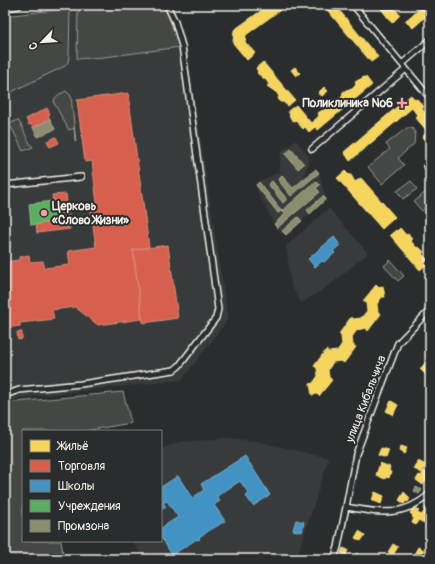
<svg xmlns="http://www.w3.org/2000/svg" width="435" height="564" viewBox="0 0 435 564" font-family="Pangolin,sans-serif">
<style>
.built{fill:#373a3a}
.green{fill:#444645;stroke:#9c9c96}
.homes{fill:#f6d55c;stroke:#f5dd86}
.shops{fill:#d6604d;stroke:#df8c7c}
.schools{fill:#4393c3;stroke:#78afce}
.public{fill:#5aae61;stroke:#88c28a}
.industry{fill:#8c8c6e;stroke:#abaa93}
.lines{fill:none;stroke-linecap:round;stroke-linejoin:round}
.minor-casing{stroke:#f4f1e8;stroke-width:8}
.major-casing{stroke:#f4f1e8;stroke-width:10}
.minor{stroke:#2a2d2e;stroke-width:5}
.major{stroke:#2a2d2e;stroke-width:7}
.poi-dot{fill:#ff9aa2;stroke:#2a2d2e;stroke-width:1.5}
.labels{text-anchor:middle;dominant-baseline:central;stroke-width:4;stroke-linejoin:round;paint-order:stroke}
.poi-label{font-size:12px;font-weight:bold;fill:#f4f1e8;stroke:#2a2d2e;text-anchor:end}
.street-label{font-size:12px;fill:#f4f1e8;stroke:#2a2d2e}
</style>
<rect width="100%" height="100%" fill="#2a2d2e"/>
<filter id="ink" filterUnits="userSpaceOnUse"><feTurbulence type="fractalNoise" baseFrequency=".025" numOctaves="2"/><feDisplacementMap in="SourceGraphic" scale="8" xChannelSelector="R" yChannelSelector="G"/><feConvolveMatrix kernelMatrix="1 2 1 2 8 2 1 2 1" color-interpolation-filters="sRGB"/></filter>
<g filter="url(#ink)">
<path class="built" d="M82 5H172L185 36 228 319 182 380 18 398 5 406V16Z
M296 140 310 158 304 178 316 169 319 173 326 199 286 235 281 233 274 224 254 184 279 172 281 152Z
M329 208 368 253 329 286 301 303 291 286 286 246Z
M227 438 256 441 329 458 296 559H144L132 541H161V449L180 442Z"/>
<path class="green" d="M83 5H164L177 38 180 47 104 57 77 59 78 12Z
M70 8 69 56 68 62 65 66 5 95V16Z
M66 91 71 96 76 142 75 141 74 128 69 130 54 103C54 95 61 94 66 91Z
M18 120C24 128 26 140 33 147L23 151 14 132 9 124Z
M407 128H412L415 132 414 144 398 158 404 165 382 184 368 167 390 149 386 144Z
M411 181 417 189 403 199 397 191Z
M430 188V204L422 211 414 202Z
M390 260 404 276 398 281 384 266Z
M123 392 131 423 84 431H23V541H61L64 559H5V403Z"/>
<path class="homes" d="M269 5H287L246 35 245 42 255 53 247 60 233 43 234 30Z
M323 5H335L371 49 372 48 375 52H374L378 57 371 62Z
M378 5H392L400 15 392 23Z
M424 5H430V13L413 28 405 21Z
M263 62 295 100 288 106 283 102H280L278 98 279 97 277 93 267 86 269 85 267 81 257 73 258 72 256 68Z
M295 67 300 73 296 76 291 70Z
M364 77H366L372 85 318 130 315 127 309 132 305 127 303 129 297 122 292 120 289 116 290 115 288 111 296 105 311 123 318 117 319 115 318 113 321 111 327 109 331 104 330 103 333 100 340 99 344 94 342 93 346 90 352 89 355 86 356 84 355 82Z
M324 87 328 91 322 96 318 93Z
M411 95 415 100 417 99 424 107 422 108 423 110 417 115 412 108 405 114 398 106Z
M398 106 405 114 350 161 344 152Z
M423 110 430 119V147L422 137 428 132 415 117Z
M425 163 430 169 427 172 422 166Z
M345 171 349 175H351L355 182 361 178 395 217 382 229 337 178Z
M400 228 406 235 408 234 412 239 410 240 417 248 419 247 424 252 422 254 428 260 424 263 426 265 420 270 390 235 396 230 397 231Z
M376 285 378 287 383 286 385 297H382L377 304 378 312 381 314 368 331 366 328 357 330 352 337 353 345 356 347 344 363 341 361 333 362 328 370 329 377 332 380 319 396 317 394 312 395 310 384 313 383 318 376 317 368 314 366 326 350 329 352 337 351 342 344 341 336 339 334 351 317 354 319 361 318 367 311 366 303 363 301Z
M427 361 430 364V372L427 376 420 369Z
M391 401 398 405 393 415 386 411Z
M401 446 407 448 404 454 399 451Z
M381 448 389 450 386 458 378 455Z
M418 461 426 465 422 473 414 469Z
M380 463 390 467 389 471 391 472 389 478 386 477 385 479 376 475Z
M424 471 430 475 423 485 416 480 419 475 421 476Z
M375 492 384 496 381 504 372 500Z
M404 492 410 498 408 502 406 501 404 504 399 500Z
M414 507 419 511 417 513 422 515 426 507 430 509V518L427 517 424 523 418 520 416 525 412 523 414 518 412 517 413 516 410 513Z
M359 531 365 535 361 541 355 538Z
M393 544 398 547 393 555 388 552Z
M418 547 424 550 419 559 413 556Z
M343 548 348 550 346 555 341 553Z
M357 553 364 559H354L353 558Z"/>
<path class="shops" d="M128 93 149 247 133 250 142 319 98 325 75 307 52 310 54 319 20 323V326L5 328V262L19 260V257L29 255 30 262 43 261 44 268 70 265 68 251 96 247 90 204H97L92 161 85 162 77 100Z
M47 108 50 114 48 115 50 119 33 128 31 124 29 125 26 119Z
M56 137 59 143 50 147 47 141Z
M66 194 70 229 37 233 36 224 59 221 57 201H53L52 195Z
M168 245 178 318 143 323 133 250Z
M17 332H22V339L18 340Z"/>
<path class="schools" d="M334 237 340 245 333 251 335 253 324 262 322 261 315 267 308 259Z
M245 456 270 495 253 506 246 496 249 494 240 481 217 496 220 501 214 505 225 521 199 537 200 539 197 540V539L172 555 161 537V528L178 517 167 501 163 503 166 507 161 510V487L178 476 192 498 204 490 201 484Z
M296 520 304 522 302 532 293 530Z"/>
<path class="public" d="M53 201H57L59 221 31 225 29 204Z"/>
<path class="industry" d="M50 119 55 129 38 137 33 128Z
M291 149 304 164 298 169 285 154Z
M316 169 319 173 291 196 278 180 282 176 293 188Z
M272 181 287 199 283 203 268 184Z
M316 181 320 185 316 188 320 192 277 228 274 224 285 214 282 211Z
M259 182 282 211 278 213 256 185Z
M323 196 326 199 310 214 307 210Z
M298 217 302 221 286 235 282 231Z
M416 487 422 490 419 494 414 491Z"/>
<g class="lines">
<defs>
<path id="minor" d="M353 5 430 98
M402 64 430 40
M312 149 406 69
M5 185 81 177
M5 395 19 390 81 384 174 370 179 366 216 318 218 309 182 46 175 22 167 5
M346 507 356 454 398 343 430 310
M334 559 338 547 346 507C380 513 402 518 430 494"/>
<path id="major" d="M5 7 18 5"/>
</defs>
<use href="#minor" class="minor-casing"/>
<use href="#major" class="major-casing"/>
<use href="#minor" class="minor"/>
<use href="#major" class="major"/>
</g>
</g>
<g class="poi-dot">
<path d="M400 97h4v4h4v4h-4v4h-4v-4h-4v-4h4z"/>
<circle cx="44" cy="213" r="4"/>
</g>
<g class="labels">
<g class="poi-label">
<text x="393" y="103">Поликлиника №6</text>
<text x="52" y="206" text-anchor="start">Церковь<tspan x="52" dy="14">«Слово Жизни»</tspan></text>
</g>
<g class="street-label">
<text transform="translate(366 399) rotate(-69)">улица Кибальчича</text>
</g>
</g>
<rect width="435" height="564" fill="none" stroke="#2a2d2e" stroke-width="20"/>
<rect x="10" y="10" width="415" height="544" fill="none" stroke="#f4f1e8" stroke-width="1.5" filter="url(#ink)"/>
<rect x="22" y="430" width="140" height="112" fill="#2a2d2e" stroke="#7b7b78"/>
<rect x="30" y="440" width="20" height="12" fill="#f6d55c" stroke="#7b7b78"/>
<text x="58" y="450" font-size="12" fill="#f4f1e8">Жильё</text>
<rect x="30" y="460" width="20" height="12" fill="#d6604d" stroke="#7b7b78"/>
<text x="58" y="470" font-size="12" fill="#f4f1e8">Торговля</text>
<rect x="30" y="480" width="20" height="12" fill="#4393c3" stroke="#7b7b78"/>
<text x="58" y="490" font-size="12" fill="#f4f1e8">Школы</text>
<rect x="30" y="500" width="20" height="12" fill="#5aae61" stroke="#7b7b78"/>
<text x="58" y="510" font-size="12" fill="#f4f1e8">Учреждения</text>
<rect x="30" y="520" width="20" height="12" fill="#8c8c6e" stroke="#7b7b78"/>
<text x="58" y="530" font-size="12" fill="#f4f1e8">Промзона</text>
<g transform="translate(42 42) rotate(245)" stroke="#2a2d2e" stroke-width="3" paint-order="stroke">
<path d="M0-3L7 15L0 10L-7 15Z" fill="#f4f1e8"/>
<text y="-6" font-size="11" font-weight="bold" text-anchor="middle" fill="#f4f1e8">С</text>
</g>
</svg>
